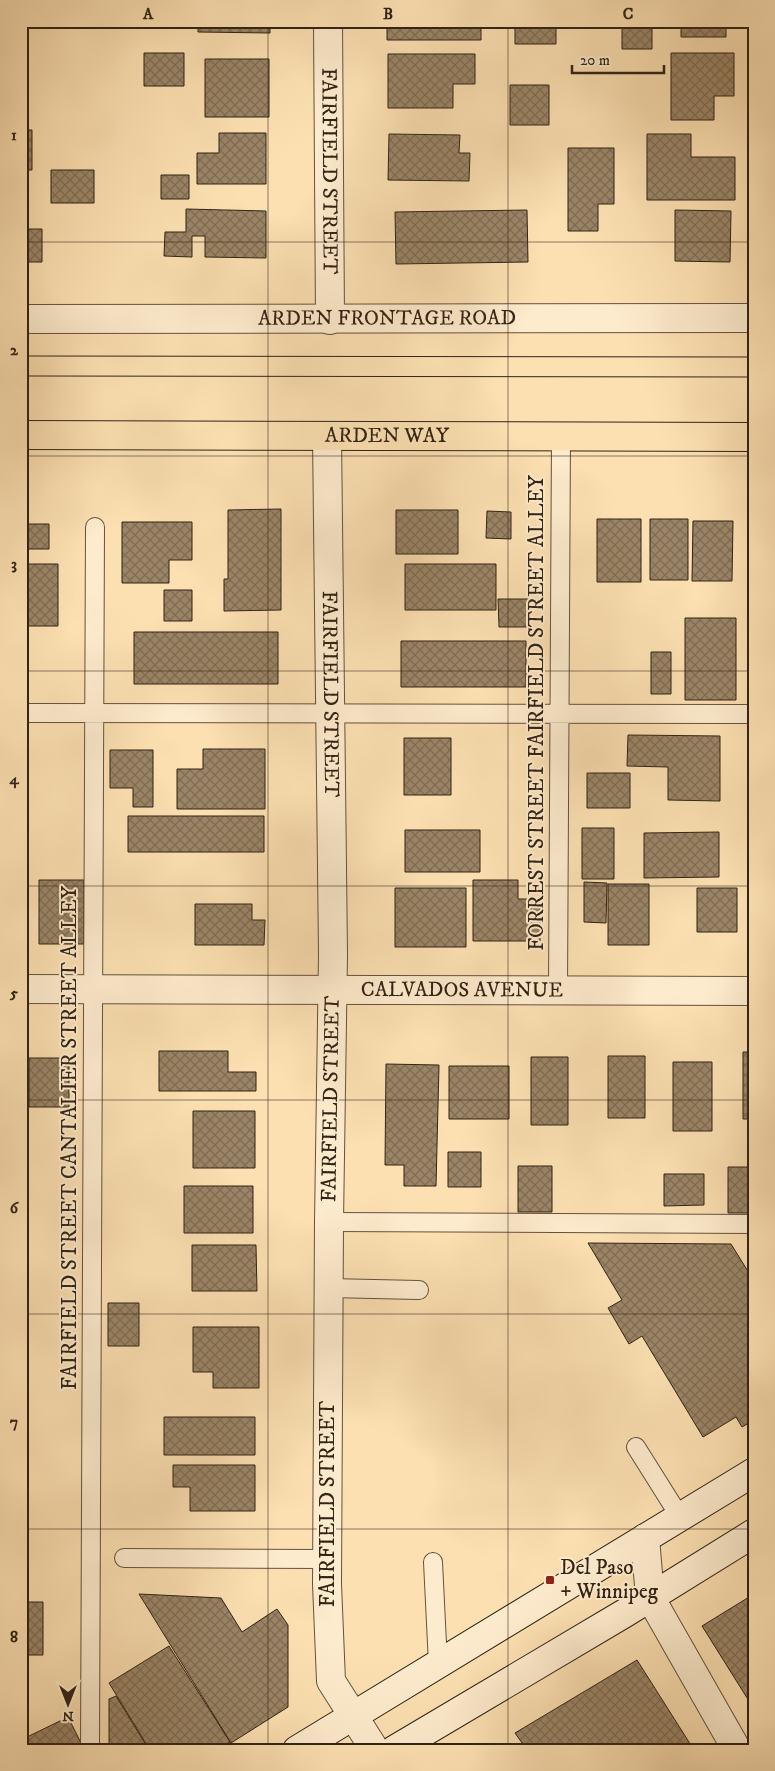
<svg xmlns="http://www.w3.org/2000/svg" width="775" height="1771" viewBox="0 0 775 1771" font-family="'IM FELL DW Pica',serif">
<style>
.building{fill:url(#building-cross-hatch);stroke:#312315}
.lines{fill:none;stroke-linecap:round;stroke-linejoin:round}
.service-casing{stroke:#64523c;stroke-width:20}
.minor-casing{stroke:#64523c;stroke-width:30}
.secondary-casing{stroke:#312315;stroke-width:30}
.primary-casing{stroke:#312315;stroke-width:30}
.service{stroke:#fdebcd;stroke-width:18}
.minor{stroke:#fdebcd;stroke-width:28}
.secondary{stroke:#fdebcd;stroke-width:28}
.primary{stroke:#fce0b2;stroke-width:28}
.tram{stroke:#312315;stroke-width:1}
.grid{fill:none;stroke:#312315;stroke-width:1;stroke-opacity:0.55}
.poi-dot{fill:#8f2418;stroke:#fdebcd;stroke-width:2}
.labels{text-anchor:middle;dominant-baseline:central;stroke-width:4;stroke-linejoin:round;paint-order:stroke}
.street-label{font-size:21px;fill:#312315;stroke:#fdebcd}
.poi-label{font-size:21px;fill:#312315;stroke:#fdebcd;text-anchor:start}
.neatline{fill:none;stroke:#312315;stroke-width:2}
.grid-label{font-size:16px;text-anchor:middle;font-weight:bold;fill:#312315}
</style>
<defs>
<pattern id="building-cross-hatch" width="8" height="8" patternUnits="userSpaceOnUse" patternTransform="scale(1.25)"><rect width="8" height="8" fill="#9b8567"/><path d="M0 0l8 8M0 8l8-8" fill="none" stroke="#7f6c54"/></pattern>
</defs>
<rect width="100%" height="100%" fill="#fce0b2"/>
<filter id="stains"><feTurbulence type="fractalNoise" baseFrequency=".004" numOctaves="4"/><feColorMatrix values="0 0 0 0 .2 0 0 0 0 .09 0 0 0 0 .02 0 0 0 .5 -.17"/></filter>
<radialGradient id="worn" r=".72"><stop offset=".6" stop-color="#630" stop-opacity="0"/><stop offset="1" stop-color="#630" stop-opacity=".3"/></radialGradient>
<path class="building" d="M198 21H270V33L198 32Z
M387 21H481V40H387Z
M515 21H556V44H515Z
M622 21H652V49H622Z
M681 21H726V37H681Z
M144 53H184V86H144Z
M671 53H734V96H714V120H671Z
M388 54H475V84H453V108H388Z
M205 59H269V117H205Z
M510 85H549V125H510Z
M21 130H32V170H21Z
M219 133H266V184H197V153H219Z
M389 134 460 135 459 153H470L469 181 388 180Z
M647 134H691V157H735V200H647Z
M568 148H614V204H598V231H568Z
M51 170H94V203H51Z
M161 175H189V199H161Z
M186 209 266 211V258L205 257V236H192V257L164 256 165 232H186Z
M527 210 528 262 396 264 395 212Z
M675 210 731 211 730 262 675 261Z
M21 229H42V262H21Z
M281 509V610L224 611V579H228V510Z
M396 510H458V554H396Z
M487 511 511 512V539L486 538Z
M597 519H641V582H597Z
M650 519H688V580H650Z
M693 521H733L732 581H692Z
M122 522H192V560H169V583H122Z
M21 524H49V549H21Z
M21 564H58V626H21Z
M405 564H496V610H405Z
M164 590H192V621H164Z
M498 599H529V627H499Z
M685 618H736V700H685Z
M134 632H278V684H134Z
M401 641H526V687H401Z
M651 652H671V694H651Z
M628 735 720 736V801L668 800V767L627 766Z
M404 738H451V795H404Z
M203 749H265V809H177V769H203Z
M110 750H153V807H133V788H110Z
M587 773H630V808H587Z
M128 816H264V852H128Z
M582 828H614V879H582Z
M405 830H480V872H405Z
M719 832V877L644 878V833Z
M39 880H84V944H39Z
M473 880H518V899H540V941H473Z
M584 882 607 883 606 923 584 922Z
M608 884H649V945H608Z
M395 888H466V947H395Z
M697 888H737V932H697Z
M195 904H252V920H265L264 945H195Z
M159 1051H228V1072H256V1091H159Z
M743 1052H754V1119H743Z
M608 1056H645V1118H608Z
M531 1057H568V1125H531Z
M29 1058H69V1107H29Z
M673 1062H712V1131H673Z
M386 1064 439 1065 436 1186H404V1165H385Z
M449 1066H509V1119H449Z
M193 1111H255V1168H193Z
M448 1152H481V1187H448Z
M518 1166H552V1212H518Z
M728 1167H754V1213H728Z
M664 1174H704V1205L664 1206Z
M184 1186H253V1233H184Z
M588 1243 731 1244 754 1281V1420L742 1427 736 1417 703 1437 642 1336 629 1344 608 1308 622 1300Z
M192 1245H256L257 1291H192Z
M108 1303H139V1346H108Z
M193 1327H259V1388H213V1372H193Z
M164 1417H255V1455H164Z
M173 1465H255V1511H190V1487H173Z
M139 1594 221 1598 242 1632 277 1609 288 1625V1707L231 1743Z
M754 1594V1698L749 1701 702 1626Z
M21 1602H43V1655H21Z
M169 1646 230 1742 217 1750H150L109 1683Z
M637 1660 694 1750H527L515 1733Z
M116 1696 149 1750H109V1699Z
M68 1717 81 1743V1750H21V1740Z"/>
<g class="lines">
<defs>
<path id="service" d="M21 713 754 714
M558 991 561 436
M329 1222 754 1224
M328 1288 419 1290
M636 1447 680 1517
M124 1558 327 1559
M433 1562 438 1664
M90 1750 95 527"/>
<g id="minor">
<path id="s1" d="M328 21 330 320"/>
<path id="s2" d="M21 319 754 318"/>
<path id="s3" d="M327 436 333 954 329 1222 327 1584 331 1681 375 1750"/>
<path id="s4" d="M21 989 754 991"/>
<path d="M645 1538 650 1597 737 1750"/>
</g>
<path id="secondary" d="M297 1750 754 1472
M394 1750 625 1613 754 1533"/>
<g id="primary">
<path id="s5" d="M21 435 754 437"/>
</g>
</defs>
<use href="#service" class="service-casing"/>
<use href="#minor" class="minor-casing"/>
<use href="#secondary" class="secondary-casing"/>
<use href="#primary" class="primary-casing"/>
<use href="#service" class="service"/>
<use href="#minor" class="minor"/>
<use href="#secondary" class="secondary"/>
<use href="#primary" class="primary"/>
<path class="tram" d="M21 356 754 357
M21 376 754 377"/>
</g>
<path class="grid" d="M268 21V1750M508 21V1750M21 242H754M21 456H754M21 671H754M21 886H754M21 1100H754M21 1314H754M21 1529H754"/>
<rect class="poi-dot" x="545" y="1575" width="10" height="10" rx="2.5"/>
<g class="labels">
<g class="street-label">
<text stroke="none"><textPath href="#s1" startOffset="150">FAIRFIELD STREET</textPath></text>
<text stroke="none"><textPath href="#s2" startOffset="366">ARDEN FRONTAGE ROAD</textPath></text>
<text stroke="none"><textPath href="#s5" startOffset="366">ARDEN WAY</textPath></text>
<text stroke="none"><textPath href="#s3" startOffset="258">FAIRFIELD STREET</textPath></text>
<text transform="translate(537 713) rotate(-90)">FORREST STREET FAIRFIELD STREET ALLEY</text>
<text stroke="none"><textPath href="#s4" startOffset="441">CALVADOS AVENUE</textPath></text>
<text transform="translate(331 1099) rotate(-89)">FAIRFIELD STREET</text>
<text transform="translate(70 1138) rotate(-90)">FAIRFIELD STREET CANTALIER STREET ALLEY</text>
<text transform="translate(328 1504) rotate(-90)">FAIRFIELD STREET</text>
</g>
<g class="poi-label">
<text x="560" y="1568">Del Paso<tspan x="560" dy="24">+ Winnipeg</tspan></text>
</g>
</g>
<rect width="775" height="1771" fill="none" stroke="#fce0b2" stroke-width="55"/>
<g transform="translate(68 1704) rotate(180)" stroke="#fdebcd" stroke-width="4" paint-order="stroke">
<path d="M0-4L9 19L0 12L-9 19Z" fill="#312315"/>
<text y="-8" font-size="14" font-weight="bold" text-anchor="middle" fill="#312315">N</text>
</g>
<path d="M572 65v8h92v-8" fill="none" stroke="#312315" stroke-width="2.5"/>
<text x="580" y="65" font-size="15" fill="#312315" stroke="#fdebcd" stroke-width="4" paint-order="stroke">20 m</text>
<rect x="28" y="28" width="720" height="1716" class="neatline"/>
<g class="grid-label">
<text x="148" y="19">A</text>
<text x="388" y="19">B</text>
<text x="628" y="19">C</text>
<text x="14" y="140">1</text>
<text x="14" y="355">2</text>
<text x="14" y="569">3</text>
<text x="14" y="784">4</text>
<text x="14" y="998">5</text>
<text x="14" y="1213">6</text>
<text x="14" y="1427">7</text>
<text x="14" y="1642">8</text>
</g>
<rect width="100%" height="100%" filter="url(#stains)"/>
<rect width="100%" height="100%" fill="url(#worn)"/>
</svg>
